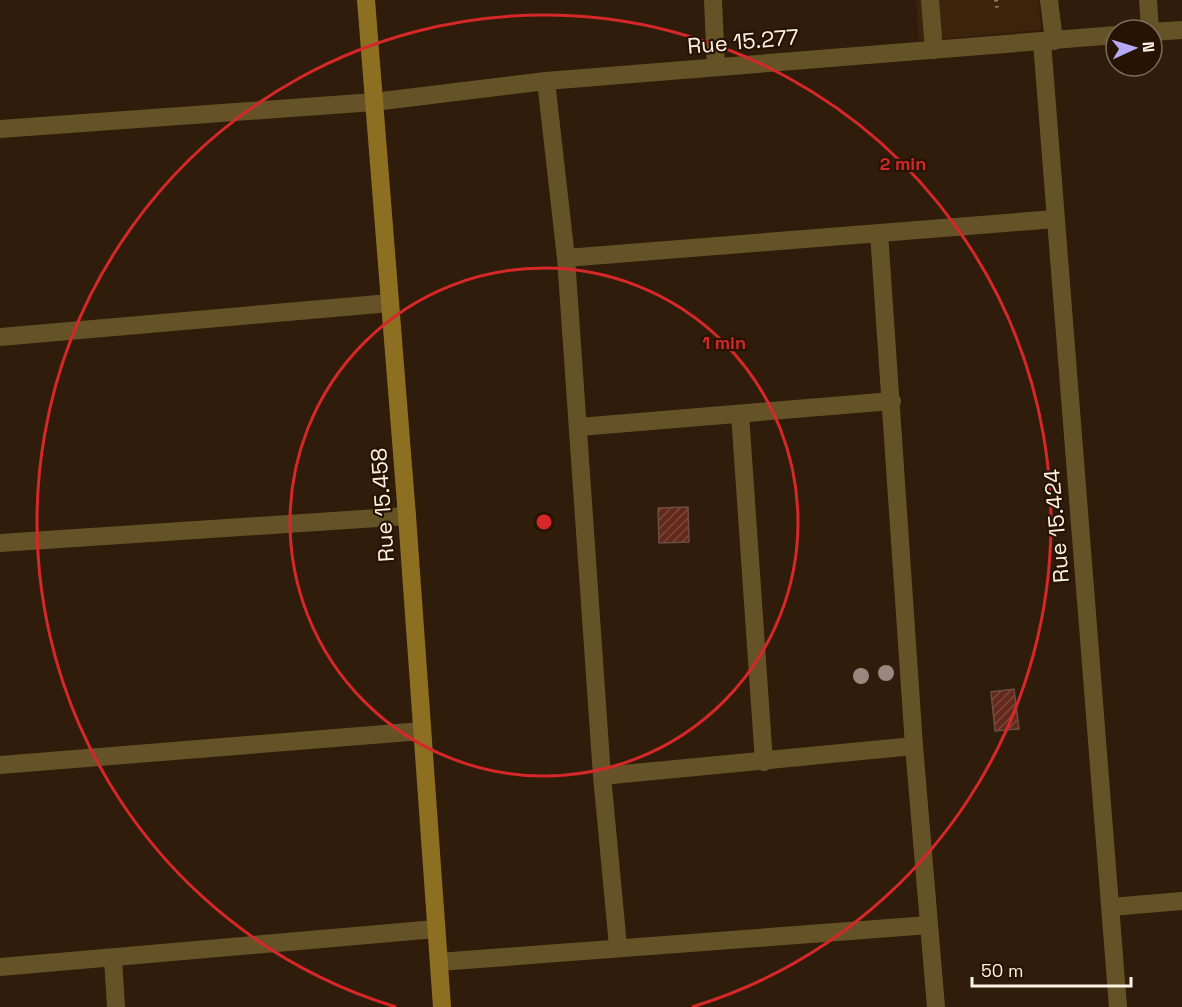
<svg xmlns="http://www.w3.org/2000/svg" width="1182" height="1007" viewBox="0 0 1182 1007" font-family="'Space Grotesk',sans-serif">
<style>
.built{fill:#3d230b}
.building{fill:url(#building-hatch);stroke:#6b4d45;stroke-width:1.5}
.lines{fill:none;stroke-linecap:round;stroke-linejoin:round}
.path{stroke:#928172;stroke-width:4;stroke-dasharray:1.5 4.5;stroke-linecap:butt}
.street{stroke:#655327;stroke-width:18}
.secondary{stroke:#8c6f20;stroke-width:18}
.tree{fill:#9b8680}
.ring{fill:none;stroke:#d62828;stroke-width:3}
.labels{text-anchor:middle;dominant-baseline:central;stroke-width:4.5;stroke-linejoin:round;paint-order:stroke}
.street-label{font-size:22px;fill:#fff1e5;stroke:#261302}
.centre{fill:#d62828;stroke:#261302;stroke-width:3}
.ring-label{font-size:18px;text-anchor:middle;font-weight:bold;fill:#d62828;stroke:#261302;stroke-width:4.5;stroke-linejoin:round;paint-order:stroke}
</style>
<defs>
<pattern id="building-hatch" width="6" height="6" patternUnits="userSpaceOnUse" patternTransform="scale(1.5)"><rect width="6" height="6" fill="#63291b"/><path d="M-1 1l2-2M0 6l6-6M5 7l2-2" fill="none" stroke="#7a483c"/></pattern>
</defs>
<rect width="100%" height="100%" fill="#301c0a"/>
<path class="built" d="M916 0H1039L1041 30 919 41Z"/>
<path class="building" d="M688 507 689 542 659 543 658 508Z
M1014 689 1019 729 995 731 991 692Z"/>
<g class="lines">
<path class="path" d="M996 0 997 8"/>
<path class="street" d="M713 0 716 67
M930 0 934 50
M1049 0 1054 41
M1148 0 1150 30
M1152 32 1182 30
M1042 42 1118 1007
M546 81 566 258 602 776 618 946
M0 129 374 102 546 81 1116 35
M879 233 914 746 936 1007
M566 258 1055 219
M0 337 390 303
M740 414 764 762
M579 427 892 401
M0 543 407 516
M0 765 422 731
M602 776 914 746
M1111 907 1182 901
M113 958 116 1007
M439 962 929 925
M0 967 436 929"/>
<path class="secondary" d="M366 0 407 516 442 1007"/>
</g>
<g class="tree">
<circle cx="886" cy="673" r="8"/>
<circle cx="861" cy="676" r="8"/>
</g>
<g class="ring">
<circle cx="544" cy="522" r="254"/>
<path d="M396 1007A507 507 0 1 1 692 1007"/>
</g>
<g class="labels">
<g class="street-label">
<text transform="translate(743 41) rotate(-5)">Rue 15.277</text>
<text transform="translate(382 505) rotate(-94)">Rue 15.458</text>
<text transform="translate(1056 526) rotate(-95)">Rue 15.424</text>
</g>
</g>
<circle cx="544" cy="522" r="9" class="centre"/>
<g class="ring-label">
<text x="903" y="170">2 min</text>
<text x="724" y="349">1 min</text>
</g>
<g transform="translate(1134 48) rotate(86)"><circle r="28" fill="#261302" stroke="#7d6c5d" stroke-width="1.5"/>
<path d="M0-4.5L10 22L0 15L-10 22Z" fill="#b7abf8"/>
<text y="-9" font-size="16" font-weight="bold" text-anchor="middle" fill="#fff1e5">N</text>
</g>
<path d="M972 977v9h159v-9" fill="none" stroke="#fff1e5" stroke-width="3"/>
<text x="981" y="977" font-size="18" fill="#fff1e5" stroke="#261302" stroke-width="4.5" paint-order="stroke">50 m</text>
</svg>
